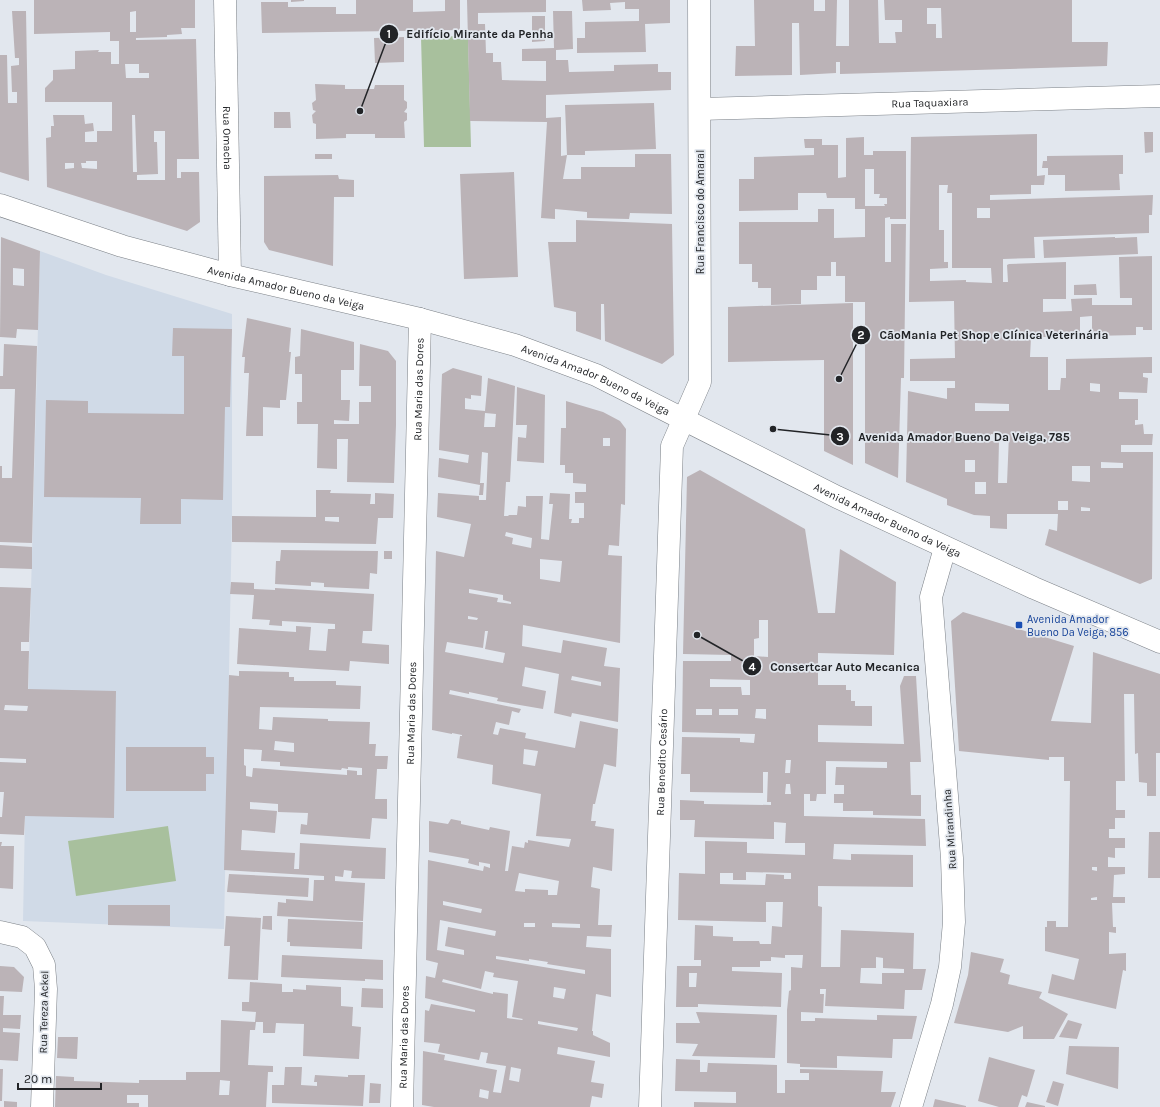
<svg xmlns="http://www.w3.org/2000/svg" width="1160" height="1107" viewBox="0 0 1160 1107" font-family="Karla,sans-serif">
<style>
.built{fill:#d0dae7}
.green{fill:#a8c09d}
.building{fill:#bbb3b7;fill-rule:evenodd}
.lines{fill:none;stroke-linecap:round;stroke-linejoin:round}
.street-casing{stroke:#7c8187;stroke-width:23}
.secondary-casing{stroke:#7c8187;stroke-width:23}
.street{stroke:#fff;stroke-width:22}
.secondary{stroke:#fff;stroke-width:22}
.transit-dot{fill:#1a4fb4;stroke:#e2e7ee;stroke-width:1.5}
.labels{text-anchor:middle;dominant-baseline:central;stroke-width:3.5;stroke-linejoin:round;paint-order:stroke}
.street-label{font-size:11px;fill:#222427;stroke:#e2e7ee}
.transit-label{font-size:11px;fill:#164399;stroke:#e2e7ee;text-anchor:start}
.leader{fill:none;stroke:#222427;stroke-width:1.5}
.callout-dot{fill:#222427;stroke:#e2e7ee;stroke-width:1.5}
.mark-label{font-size:12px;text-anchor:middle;font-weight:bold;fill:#fff}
.callout-label{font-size:12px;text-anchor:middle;font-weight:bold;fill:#222427;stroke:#e2e7ee;stroke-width:3.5;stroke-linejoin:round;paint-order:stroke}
</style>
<rect width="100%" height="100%" fill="#e2e7ee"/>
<path class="built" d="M40 251 106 275 232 314V516L224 929 23 921 25 816Z"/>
<path class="green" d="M468 36 471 147H424L421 37Z
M168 826 176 881 76 896 68 841Z"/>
<path class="building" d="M34 0H195V28H181L182 34 167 35V37L136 38V40L196 39 199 159H177V178H181V172H199L200 222 187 231 47 187 46 138 51 137V126H54L53 115H84L85 124 93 123 94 131 85 132V142H97V131H112V102H45V88L53 80V70L75 69V51L99 50 98 52H111V64H119V41H110V32L34 34ZM136 11V32H130V12ZM125 64H139V73H149V78H126ZM132 115H135L137 172H133ZM154 131H165V180H137V175L158 174 157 142H154ZM86 161H97V169L82 168 81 163H86ZM65 163H74V168L65 169Z
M291 0H304V1L291 2Z
M356 0H413V12L445 11V0H460V30L262 33 261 2H288V7H336V14H356Z
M467 0H546V12L478 13V24H485L486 53H493V62H501L502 80 546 81V61H522V49L554 48 553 11H572L573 49 556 50V60H568L569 72 614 71V65L658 64V72H671V90L546 95V118L561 117V156L567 155 563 179H581V167H635V154H671L672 214 630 213 629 219 587 218V212L555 209V219L541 218 547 122 470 121Z
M582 0H670V23L645 24 646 52 577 53V38H585V22L639 21V9H625V2L610 3 611 10 583 11Z
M754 0H814V11H825V0H837L836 46H849V0H878L879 43H896L895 32H902V20H885L884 0H1072V42H1108L1107 66 840 74V62H836V73L800 75 799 23H792V75L735 76 736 46H755ZM927 8H941L942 38H936V24H927Z
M12 11H26L29 181 0 172V55H7L8 103H17V92H12L11 66 19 65V58H15Z
M532 16H545V41L532 42Z
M404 37V62L375 63 374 38Z
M315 84 345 85V89H374L375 85H404V100L407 102V108L404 112 407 113V120L404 122 405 138H375V134H346V138L316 139V124L313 123 312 115 316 111 313 110 312 103 316 100Z
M654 103 656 149 585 151V155H567L565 105Z
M274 112H290L291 128H274Z
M1144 132H1153V152L1145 153Z
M1037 134V176L1045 175 1044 185H1031V194L990 195V200L1153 195 1152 215H1149V233L1034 237 1035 258 1003 259V282H1008L1007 265 1009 264 1066 262V299H1043V312L1072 311 1071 299 1092 298V305H1132V298H1120L1119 257 1152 256V330H1143V327H1136V335L1092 336V316L1080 317V337H1031L1030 357H1048V390H1060L1061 378H1066V359L1152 357V373H1143V377L1148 378 1147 393 1119 392V399H1138V420H1135V425L1143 424 1144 434H1153L1152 445H1121V452H1153L1152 579 1140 584 1045 545 1049 529 1057 531 1058 514H1007V529L990 528V516L974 515 947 505V499L906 482 908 391 947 399V388H955V381H910V359L955 358 954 301 909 302 911 137ZM939 185H948L947 193H952V268H991L992 283 966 282V280L930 281V269L948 268V262H944V230H939ZM977 208H990V218H977ZM1090 383 1100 384V392L1090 391ZM975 403 1009 404V411H975ZM991 434 1009 435 1007 483H998L999 441H991ZM965 460H975V472H965ZM1101 462 1123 463V468H1101ZM1072 466H1090V482L1072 481ZM975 482H986V494H975ZM1058 501H1068V510H1058ZM1081 507 1090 508V511H1081Z
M864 137V155H873V151H906V219H890V217L885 218V262H891V224H906L904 378H901L898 478 865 463V302H845V276H836V262H831V276H817V290H801V304L771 305V288H758V282H752V264H739V222H818V209H834V238L865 237V209H855V198H827L826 193H798V210L739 211V179H754V157L814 155V148H805L804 139H822V145H838V178L846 177V138ZM865 169H874V194H880L879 198H887V204H884L885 206H865Z
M315 154H332V159H315Z
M1123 155V174H1119L1120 190 1065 191V175H1048V168H1042L1043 161H1047V156Z
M514 172 518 277 464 279 460 174Z
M338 175 339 179 354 180V197H334L333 266 269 250 264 242V176Z
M576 220 672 224 674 355 662 364 605 341 604 304H601V340L576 331V312L554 307 548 242H576Z
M1 237 40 251 38 330 17 329 16 338 0 337ZM13 268 24 269V286L13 285Z
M1115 237V238L1137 237 1138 254 1044 258 1043 240Z
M1096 284 1097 295H1074V285Z
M853 303V465L824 451V360L728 362V307Z
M247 318 291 328 289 352H291L286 400H280V408L263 407V436H246L249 373H244L245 357H242Z
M173 328 232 329 230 407H225L223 500 181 499V524H140L141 498 44 497 46 400 88 401V413L184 414V356H172Z
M301 329 354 342V370H341V400H350L349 421 334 420V424H359V402H371V386H359L360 344 388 351 396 361V425L394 483 347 482 348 439H337V469L317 468 318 424H297V402H302V374H295V357L300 356Z
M4 344 37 346 32 543 0 542V466H2V478H12L15 389H0V376H3Z
M453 368 482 376 481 396 471 395V399L465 398V409L485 411 488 378 515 386 510 482H506L504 516H509L508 515H517L518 506 526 507V496H543L541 539 549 540 553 504H549L550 493 570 494 569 519H572L571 523H579V518H584V503H575V492H586V484L573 483V473H565V465H560L561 428H566V401L603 412 620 421 626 429 625 505 621 504 619 546 609 545 608 555 622 556 620 643 523 625 522 646 561 653 563 640 607 648 604 666 620 668 618 722 572 713 571 717 554 713 559 674 525 667 522 686 546 691 543 709 497 701 498 698 469 692V694L450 690 449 694 521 709 519 713 512 711 509 725 496 722 493 734 498 735 500 728 526 733 525 738 575 748 580 721 618 729 616 767 604 764 595 804H593L591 821H596L595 826 614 829 612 871 593 867 591 887 600 889 598 925H612L611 937 587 936 586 947 611 949V997L596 994 592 1031H593V1035L610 1043V1057L558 1047 557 1054 595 1061 591 1082 604 1084 602 1098 592 1096 590 1107H434L422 1105 423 1051 445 1055 444 1060 497 1070 493 1092 501 1093 506 1066 486 1063 488 1053 481 1052 479 1060 438 1052 440 1044 424 1042 425 1010 429 1011 431 1004 475 1012V1010L425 998 426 976 435 978 438 963 426 960 428 860 483 871 484 866 490 868V864L479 862V866L468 863 469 859 429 852V821L448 824 451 819 461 821V824L489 830 490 827 510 831 505 871H508L512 846 524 848 525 842 528 843V840L569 847 571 839 536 836 541 794 492 784 493 765 457 758 460 736H462V735L452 733V734L432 730 436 551 464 557 471 524 437 517 438 493 479 496V500H486L488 453 482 452 480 483H484L483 495H479L480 485 438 477 439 458 468 463 469 455 439 450 442 374ZM485 413 496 414 495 427H484ZM603 438H610V446H603ZM506 532 532 538 531 548 512 544 513 538 505 536ZM540 559 562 561 560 582 540 579ZM469 589 503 595V600L511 602V604L497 602 498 598 469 593ZM468 616 478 618 477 620 468 619ZM485 631H488L485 649 505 653 503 663 445 652 447 642 483 648ZM572 676 601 682V686L571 680ZM524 749 538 751 535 766 523 764ZM519 873 559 881 557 895H548V890L525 889V892L515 891ZM443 901 482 909 481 913 443 905ZM440 920 496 931 495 936 448 927 445 946 464 950V955L437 950ZM524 923H535V927H524ZM552 923 580 924V928L552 927ZM496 956 529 961V959L548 962 547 964 585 970V974L496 959ZM485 971 494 973 493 977 518 981 512 1017 523 1019 522 1020 507 1018 508 994 493 992V994L442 982 443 979 481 989ZM554 987 566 989 564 999 553 997ZM538 1021 578 1028 577 1031 538 1024ZM511 1067 521 1069 519 1082 509 1080ZM480 1089 489 1091 488 1099 479 1097Z
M517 387 545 395 544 463 517 461 518 437 526 438 527 425H516Z
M700 470 805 529 818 613H835L840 549 896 582 894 655 818 653V685H846V690H851V701H855V706H872V726L818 725V742L904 744 900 686 904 676H916L921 762H910L911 795H921V816L873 815V811H843V803H834V794H844V785H835L836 767 887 768V762L826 761V794H817L816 801H810V794H804V816L925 819 926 846 834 844 833 859 851 860V854L913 855V887L818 886V906L822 907 821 967H840L841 930 914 933 913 969H926L922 990H905L904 1009 825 1006 826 989H820V994H824L823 1013 801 1012V1021H815V1018L877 1020V1015L917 1016 912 1039H893L892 1058 837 1056V1068L800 1067V1064L787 1063V1010L789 991 791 990V967L802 968 803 955H785V958L771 957V961H760V967H732V971L782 973 781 1007 698 1004V1007H676L677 966H701V960H694L695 925 713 926V936L733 937V941H759L760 944H771L772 926 782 927 783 902H766V922L678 920 679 873 705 874V841L747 842V853L805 855V843H785L786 823 774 822V839L694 837 695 820H680V800L704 801V804L771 805V802H767L768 772H763V793L690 792V774H681L682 737 740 738V742L754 743 755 734 682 732 683 661H731V655L683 654 687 477ZM759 620H768V657L754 656V639L759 638ZM710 679 750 680V695H742L741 687H710ZM696 709H712V715H696ZM719 709H738V715H719ZM756 709H766V719L755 718ZM786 760H791L790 773H785ZM786 784H790L791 794H785ZM746 872 791 873V879H784V875L766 874 765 885 720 884V873H733V880H746ZM876 957 883 958V968L904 969V973H882V984L860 983 861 968H876ZM689 973H697L696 987H689Z
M316 490H331L330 493 371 494 370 504H375V493L394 494 393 518H378L376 544 232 542V516L316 517ZM325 517H339V522L325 521Z
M0 545 32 547V569L0 568Z
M281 550 378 551 377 574 370 573 369 589 324 587V583L311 582V586L275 584 276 561H280Z
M384 551H392V559H384Z
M231 582 254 583V589L275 590V588L374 594 372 631H363L362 643 389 645V664L350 661 349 671 237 664 239 628 296 632V626L311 627 309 650 326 651 328 629H335V624L282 621V626L269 625 270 620 252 619 254 595 230 594Z
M0 587 31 588 29 642H21V651H29L28 689 116 691 114 818 25 816 24 835 0 834V817H2L4 792H0V762L26 763V759L0 758ZM5 705 28 706 27 711 4 710Z
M963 612 1074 646 1051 721 1091 723 1093 652 1160 674V753H1156V796H1147V783L1139 782 1138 753 1135 754 1134 694H1124L1125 781H1116V810H1125V818H1115V829H1109V838H1125V848H1115V858L1108 857V867H1125V874L1114 875 1113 897H1125V903H1112L1113 927H1116V933L1109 932V954L1126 953V971L1123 970 1116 1009 1048 993 1052 974 1074 980 1079 959 1045 951V927H1047V921H1056V927H1068L1070 781H1064V757H1049V760L959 751 951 621ZM1092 867H1097V871L1092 870ZM1097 897V900H1091V898Z
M239 671 289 672V677H294V681H336V685L361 686 360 709 260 707 259 729 272 730 273 717 328 719V721L370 722 369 744H376L375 756H388L387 769H377L375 799H387V819L372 818 370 839 300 834 301 824 307 825 308 813 278 812V804L250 802V809L277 811 275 833 242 830 241 850 295 853 294 869H299L300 843 386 848 385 879 351 878 352 871 344 870 343 877 335 876V881L365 883 363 921 277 916 278 902 286 903V899L313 901 314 880H324V876L224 870 229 675 239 676ZM275 741 294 743V752L274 750ZM244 749 262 750 261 761 280 762V766L341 770 342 768 348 769V767L362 768V775H357V771L347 770V775L253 768 252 777 246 776V766L244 765Z
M126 747H206V757H214V774H206V791H126Z
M1149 832H1160V878H1148Z
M0 842H2L1 846H14L13 889 0 888Z
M229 874 309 878 308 897 227 892Z
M108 905H170V926L108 925Z
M226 916 261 918 258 980 228 979 230 946H224Z
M263 916H272V930L262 929Z
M288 919 363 922 362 949 290 946V942H287Z
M971 952 1004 959 1000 972 1010 975 1008 984 1042 992 1039 998 1068 1014 1054 1039H1023V1026L1008 1032 954 1023 968 975Z
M282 955 383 960V980L365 979V981L281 977Z
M0 966 14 967 24 977 22 992 0 991Z
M250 982 282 984V992H293V989L306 990V985L341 987V1006L353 1007 352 1026 361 1027 359 1059 303 1056 304 1024 276 1023 275 1033H263V1022H256L255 1030H250L248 1065 273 1066V1072H268L266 1107H148V1095H127V1103H139V1107H55L56 1076 74 1077V1081L139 1083V1080H186V1072H220L221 1020 255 1022 256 1012 242 1011V1002H249ZM220 1080 230 1081 229 1095H219Z
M362 988 383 989V1008L361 1007Z
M0 996H4L3 1015H21L20 1029 3 1028V1032L20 1033 18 1061 0 1060Z
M696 1012 777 1015 775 1058 692 1056 698 1044 676 1043V1023H700Z
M1068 1020 1082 1024 1077 1039 1059 1037Z
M58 1037H78L77 1059 57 1058Z
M1069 1046 1119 1047 1118 1089 1066 1074Z
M989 1057 1035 1070 1027 1097 1022 1095 1018 1107H999L978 1101Z
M676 1059 700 1060V1072H707L708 1063 777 1065V1093H785V1080H809V1073H800V1069L883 1071 881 1092H896L891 1107H694V1102L736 1103V1092L675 1091Z
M285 1067H302L301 1085 317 1086V1082H314L315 1075 348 1077V1075H365L363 1106 272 1103V1085H284Z
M0 1069H3L2 1101H0Z
M1053 1081 1064 1084 1058 1106 1046 1102Z
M370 1083 381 1084 380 1103H369Z
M935 1099 966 1106V1107H933Z
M4 1101 17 1102V1107H4Z
M1027 1102 1045 1106V1107H1025Z"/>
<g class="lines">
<defs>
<g id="street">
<path id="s1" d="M225 0 230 275"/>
<path id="s2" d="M700 109 1160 96"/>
<path d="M0 932 22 937 35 947 44 965 46 989 42 1107"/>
<path id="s3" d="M402 1107 420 319"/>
<path id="s4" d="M650 1107 672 446 700 382 699 0"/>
<path d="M911 1107 942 1004 950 967 954 922 952 858 931 597 945 548"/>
</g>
<g id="secondary">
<path id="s5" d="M0 205 122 246 230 275 420 319 515 345 596 375 837 497 1034 588 1160 642"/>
</g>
</defs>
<use href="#street" class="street-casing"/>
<use href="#secondary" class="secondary-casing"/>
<use href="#street" class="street"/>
<use href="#secondary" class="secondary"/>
</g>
<rect class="transit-dot" x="1015" y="621" width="8" height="8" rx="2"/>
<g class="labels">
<g class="street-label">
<text stroke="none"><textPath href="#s2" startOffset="230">Rua Taquaxiara</textPath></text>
<text stroke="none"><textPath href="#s1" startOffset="138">Rua Omacha</textPath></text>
<text transform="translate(700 212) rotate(-90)">Rua Francisco do Amaral</text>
<text stroke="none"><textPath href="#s5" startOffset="298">Avenida Amador Bueno da Veiga</textPath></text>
<text stroke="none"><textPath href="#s5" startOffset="622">Avenida Amador Bueno da Veiga</textPath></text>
<text stroke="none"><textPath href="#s3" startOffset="718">Rua Maria das Dores</textPath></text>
<text stroke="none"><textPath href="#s5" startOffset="946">Avenida Amador Bueno da Veiga</textPath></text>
<text stroke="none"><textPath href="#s3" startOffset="394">Rua Maria das Dores</textPath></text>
<text stroke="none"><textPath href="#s4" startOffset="345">Rua Benedito Cesário</textPath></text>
<text transform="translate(950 829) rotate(-94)">Rua Mirandinha</text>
<text transform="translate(44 1012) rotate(-89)">Rua Tereza Ackel</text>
<text stroke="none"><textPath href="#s3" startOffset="70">Rua Maria das Dores</textPath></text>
</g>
<g class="transit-label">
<text x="1027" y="619">Avenida Amador<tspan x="1027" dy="13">Bueno Da Veiga, 856</tspan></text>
</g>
</g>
<path class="leader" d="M360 111L389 34M839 379L861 335M773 429L840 436M697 635L752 666"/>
<g class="callout-dot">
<circle cx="360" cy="111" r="4"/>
<circle cx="839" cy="379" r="4"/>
<circle cx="773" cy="429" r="4"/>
<circle cx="697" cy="635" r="4"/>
<circle cx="389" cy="34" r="10"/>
<circle cx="861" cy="335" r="10"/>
<circle cx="840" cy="436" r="10"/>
<circle cx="752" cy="666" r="10"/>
</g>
<g class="mark-label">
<text x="389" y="38">1</text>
<text x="861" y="339">2</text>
<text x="840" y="441">3</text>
<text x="752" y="671">4</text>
</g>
<g class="callout-label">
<text x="480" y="38">Edifício Mirante da Penha</text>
<text x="994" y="339">CãoMania Pet Shop e Clínica Veterinária</text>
<text x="964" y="441">Avenida Amador Bueno Da Veiga, 785</text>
<text x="845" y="671">Consertcar Auto Mecanica</text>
</g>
<path d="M18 1083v6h83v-6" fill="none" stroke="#222427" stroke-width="2"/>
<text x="24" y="1083" font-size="12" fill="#222427" stroke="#e2e7ee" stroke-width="3" paint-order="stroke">20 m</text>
</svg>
